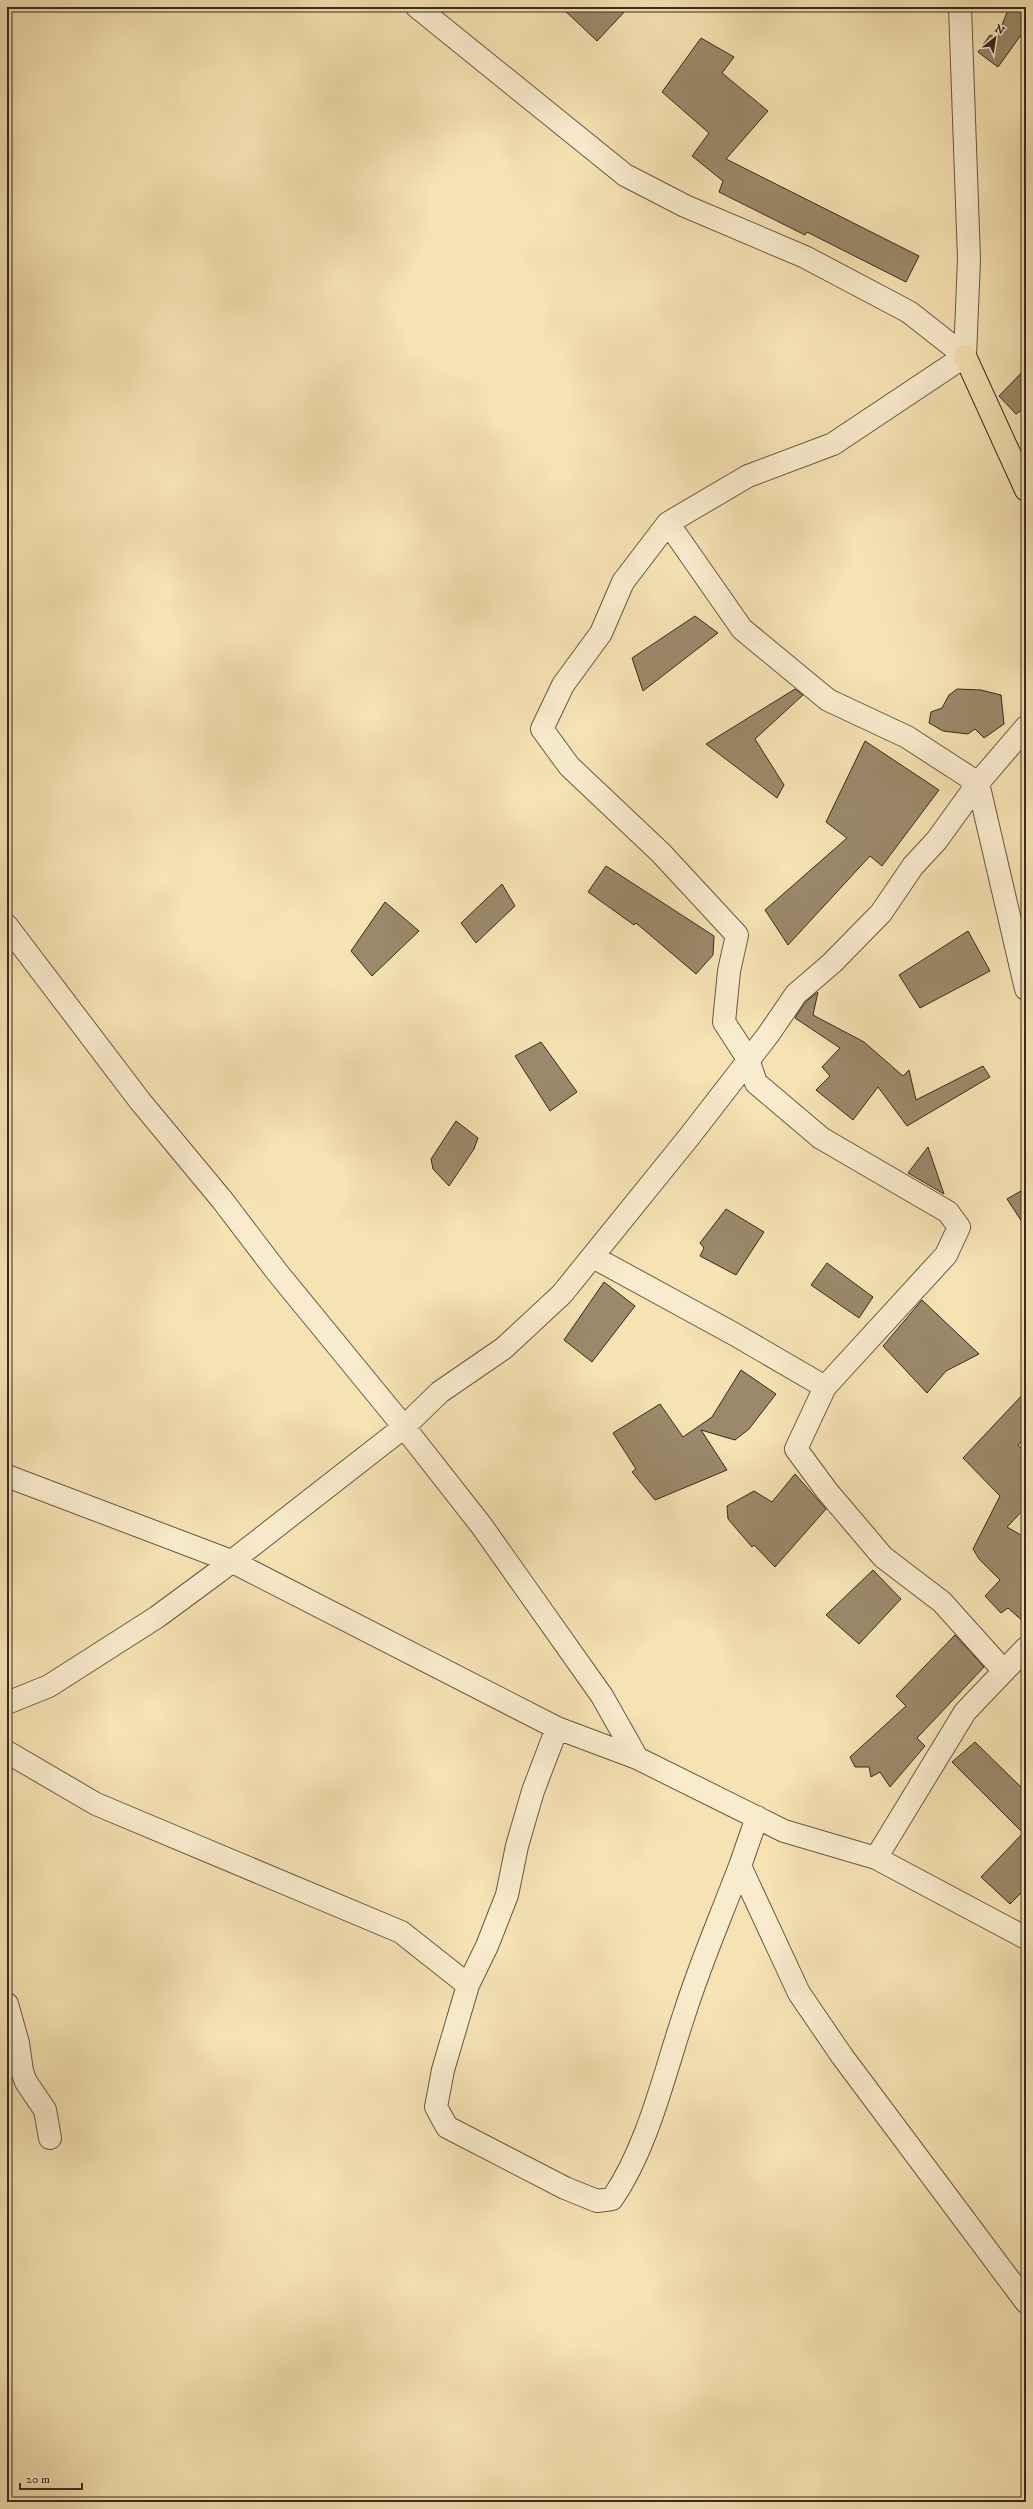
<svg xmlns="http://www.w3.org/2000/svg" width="1033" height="2509" viewBox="0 0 1033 2509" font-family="'IM FELL DW Pica',serif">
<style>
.building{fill:#9a8a6b;stroke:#372b1e}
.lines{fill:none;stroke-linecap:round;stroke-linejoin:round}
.minor-casing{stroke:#675943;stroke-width:24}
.major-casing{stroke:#372b1e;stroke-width:24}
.minor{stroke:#f9ecce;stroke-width:22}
.major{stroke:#f6e2b3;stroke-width:22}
</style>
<rect width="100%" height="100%" fill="#f6e2b3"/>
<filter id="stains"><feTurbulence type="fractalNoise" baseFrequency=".005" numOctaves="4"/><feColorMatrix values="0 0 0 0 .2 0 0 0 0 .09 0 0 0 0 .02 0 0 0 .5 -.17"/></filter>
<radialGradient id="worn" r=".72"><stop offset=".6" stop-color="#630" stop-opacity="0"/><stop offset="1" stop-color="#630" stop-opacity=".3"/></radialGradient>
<path class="building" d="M561 7H629L597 41Z
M1009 7H1026V28L998 67 978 52 990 35 997 38Z
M701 38 734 57 722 73 768 111 726 159 919 256 906 282 807 232 805 235 719 192 723 181 692 156 709 133 662 92Z
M1026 368V407L1016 414 999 396Z
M695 616 718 633 643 691 632 658Z
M795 689 803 695 755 739 784 785 777 798 706 744Z
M957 689 981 690 1001 695 1004 724 984 738 975 729 968 734 943 731 929 723 931 712 942 708 949 695Z
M865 741 939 790 882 866 870 856 788 945 765 910 847 838 826 822Z
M606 866 714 936 713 955 696 974 636 923 634 925 588 892Z
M502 884 515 906 476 943 461 923Z
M385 902 419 931 372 976 351 951Z
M968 931 990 971 920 1008 899 975Z
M818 992 813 1015 864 1042 903 1076 909 1070 916 1100 983 1066 990 1077 907 1126 878 1087 853 1120 816 1090 830 1076 822 1067 840 1048 795 1018 805 1002Z
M541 1042 577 1092 550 1111 515 1056Z
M456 1121 478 1138 474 1149 449 1186 433 1169 431 1159Z
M928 1147 944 1194 908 1173Z
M1026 1188V1228L1007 1199Z
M726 1209 764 1232 736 1275 700 1256 704 1248 700 1243Z
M827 1263 873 1297 859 1318 811 1285Z
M604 1282 635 1306 592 1362 564 1340Z
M922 1300 979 1354 946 1371 927 1393 883 1346Z
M741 1370 776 1394 749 1429 735 1440 701 1430 727 1470 655 1500 632 1472 636 1469 613 1433 660 1404 683 1437 712 1417Z
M1026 1391V1438L1018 1445 1026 1454V1507L1007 1527 1026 1538V1624L1008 1608 1001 1613 985 1596 1000 1580 979 1559 973 1549 1000 1496 963 1458Z
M795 1474 826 1509 775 1567 754 1545 752 1547 728 1519 727 1506 754 1491 772 1502Z
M873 1570 901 1599 859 1644 826 1615Z
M955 1635 984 1667 917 1738 925 1746 890 1787 880 1772 871 1777 869 1767H855L850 1757 906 1706 896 1696Z
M975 1742 1026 1792V1888L1010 1904 981 1877 1023 1833 952 1762Z"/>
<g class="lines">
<defs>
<path id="minor" d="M417 7 625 175 685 206 805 257 909 312 965 356
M960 7 969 259 965 356
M965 356 833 444 748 476 668 523 623 582 601 633 563 685 542 729 569 766 661 853 737 935 729 971 724 1022 748 1059 756 1083 821 1138 948 1212 959 1227 946 1255 825 1387 796 1449 827 1491 883 1557 942 1602 1004 1671
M668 523 742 629 828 700 907 737 978 783 1026 989
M7 926 140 1101 223 1201 277 1272 404 1427 481 1525 602 1696 637 1758
M593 1257 734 1334 825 1387
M7 1476 231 1561 557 1728 637 1758 784 1831 876 1858 1026 1938
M7 1703 49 1686 157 1617 218 1572 404 1427 440 1392 504 1348 562 1294 689 1137 768 1035 796 994 832 963 881 913 913 866 937 840 978 783 1026 727
M557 1728 533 1791 517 1846 507 1895 487 1946 468 1985 443 2070 436 2107 447 2127 565 2188 597 2201 612 2199C648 2147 664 2074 684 2015 700 1964 721 1916 740 1866
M7 1752 96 1804 401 1932 468 1985
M757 1817 740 1866 799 1993 842 2056 1026 2302
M876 1858 965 1712 1026 1648
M7 2004 18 2043 22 2071 26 2082 45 2110 50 2138"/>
<path id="major" d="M965 356 1026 490"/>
</defs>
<use href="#minor" class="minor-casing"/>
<use href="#major" class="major-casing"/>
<use href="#minor" class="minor"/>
<use href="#major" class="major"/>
</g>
<rect width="1033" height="2509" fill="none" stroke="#f6e2b3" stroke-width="24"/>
<rect x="8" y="8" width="1017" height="2493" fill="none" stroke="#372b1e" stroke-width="2"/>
<rect x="12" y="12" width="1009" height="2485" fill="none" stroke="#372b1e"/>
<g transform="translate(995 38) rotate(30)" stroke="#f9ecce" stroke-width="3" paint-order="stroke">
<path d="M0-3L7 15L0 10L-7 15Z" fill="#372b1e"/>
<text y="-6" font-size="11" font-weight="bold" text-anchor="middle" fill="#372b1e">N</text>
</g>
<path d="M20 2483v6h62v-6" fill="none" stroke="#372b1e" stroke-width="2"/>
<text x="26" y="2483" font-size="12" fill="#372b1e" stroke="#f9ecce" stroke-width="3" paint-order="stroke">20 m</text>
<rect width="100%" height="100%" filter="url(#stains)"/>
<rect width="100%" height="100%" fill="url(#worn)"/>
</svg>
